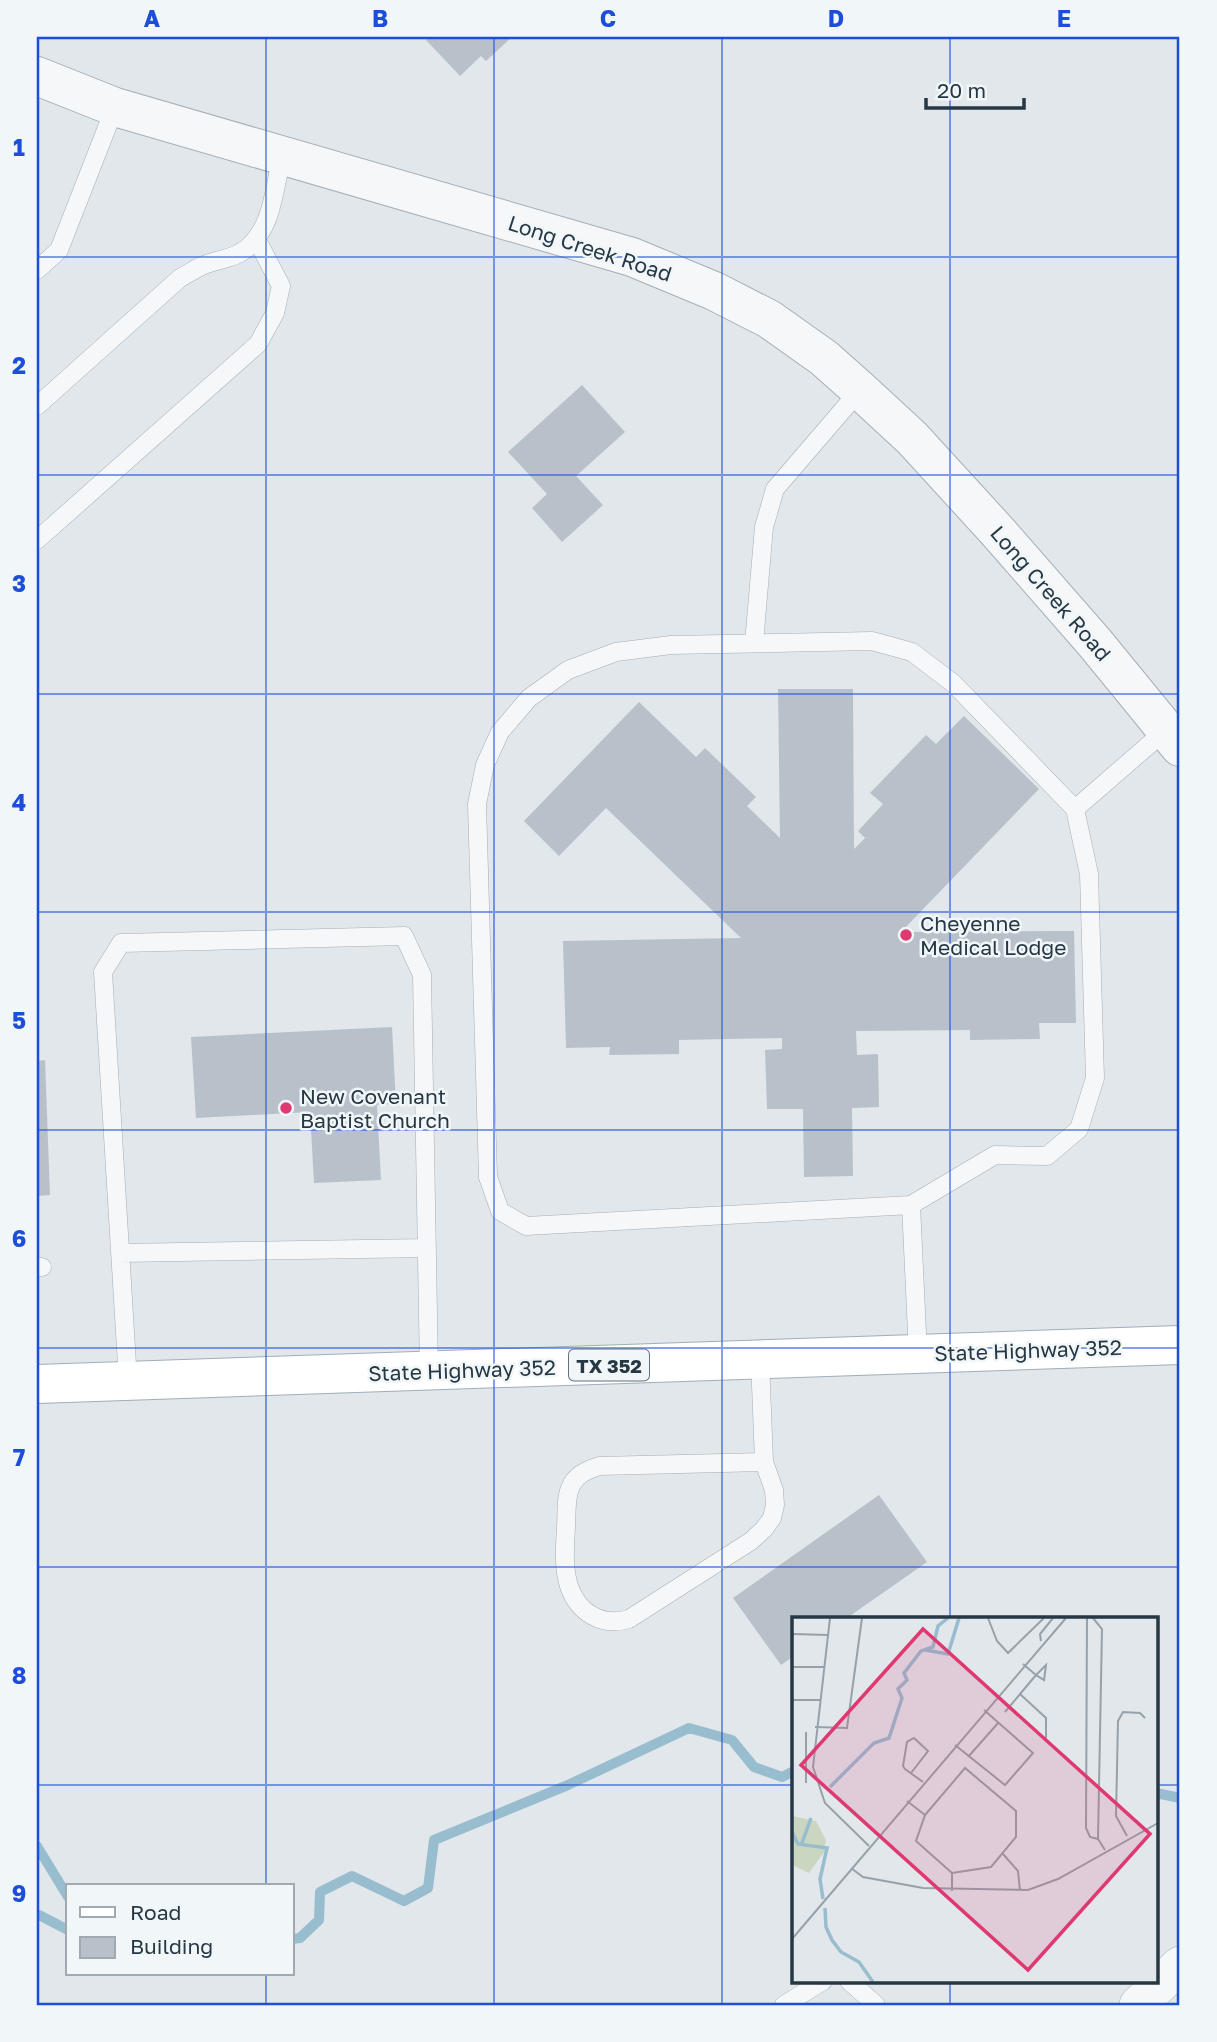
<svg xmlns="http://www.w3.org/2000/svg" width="1217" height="2042" viewBox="0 0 1217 2042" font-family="'Golos Text',sans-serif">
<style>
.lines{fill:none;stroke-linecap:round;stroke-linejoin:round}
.stream{stroke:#98bdcf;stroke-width:10}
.building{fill:#b8c1ca}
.service-casing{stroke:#a5afb6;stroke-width:19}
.minor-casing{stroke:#a5afb6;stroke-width:38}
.tertiary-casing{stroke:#a5afb6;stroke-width:40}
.primary-casing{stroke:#9faeb9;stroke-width:40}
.service{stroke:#f5f7f9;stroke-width:18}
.minor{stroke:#f5f7f9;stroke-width:37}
.tertiary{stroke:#f5f7f9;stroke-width:38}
.primary{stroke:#fff;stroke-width:38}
.grid{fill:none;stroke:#1d4ed8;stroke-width:2;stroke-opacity:0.55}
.poi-dot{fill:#de3970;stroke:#f1f6f8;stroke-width:2.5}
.labels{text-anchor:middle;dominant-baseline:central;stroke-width:5;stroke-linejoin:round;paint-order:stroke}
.shield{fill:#f1f6f8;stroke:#64717b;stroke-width:2}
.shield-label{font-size:19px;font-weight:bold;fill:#273845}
.street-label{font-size:21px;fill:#273845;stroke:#f1f6f8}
.poi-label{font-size:21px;fill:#273845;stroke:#f1f6f8;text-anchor:start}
.inset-river{fill:none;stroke:#98bdcf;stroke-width:3.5}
.inset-road{fill:none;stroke:#97a1a9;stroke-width:2}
.view{fill:#de3970;fill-opacity:0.15;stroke:#de3970;stroke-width:3.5}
.inset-edge{fill:none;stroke:#273845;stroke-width:3.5}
.neatline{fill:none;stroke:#1d4ed8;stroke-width:2.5}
.grid-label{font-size:23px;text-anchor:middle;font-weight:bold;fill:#1d4ed8}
</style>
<rect width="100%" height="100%" fill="#e1e7eb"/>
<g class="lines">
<path class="stream" d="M1156 1793 1180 1798
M37 1846 68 1897
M37 1916 39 1915 68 1930
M292 1939 300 1938 319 1920 320 1892 352 1876 404 1901 428 1888 434 1840 568 1785 689 1728 732 1740 754 1767 782 1777 794 1771"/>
</g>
<path class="building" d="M430 37H512L486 61 481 56 460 76 426 40Z
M582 385 625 432 576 476 603 505 562 542 532 508 547 494 508 452Z
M778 689H853L854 849 865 838 858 831 883 804 870 793 926 735 936 744 964 716 1039 789 901 932 1074 931 1076 1023H1039L1040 1039 970 1040V1030L856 1031 857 1055 878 1054 879 1107 852 1108 853 1176 804 1177 803 1109H767L765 1050 782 1049V1038L679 1040V1054L609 1055 610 1047 566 1048 563 941 741 938 606 808 559 856 524 821 639 702 696 757 705 748 756 797 747 806 780 838Z
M392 1027 396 1104 377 1105 381 1180 314 1183 310 1112 196 1118 191 1037Z
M45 1060 50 1195 37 1196V1061Z
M879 1495 927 1562 847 1618H794V1656L781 1665 733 1598Z"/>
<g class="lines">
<defs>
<path id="service" d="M37 270 59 250 115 107
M37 406 180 278C188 274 196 268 204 265 216 260 229 259 240 253 273 234 274 188 282 155
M37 540 258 344 275 313 281 286 257 240
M754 643 764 527 775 489 860 390
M911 1205 526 1226 500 1211 488 1177 477 804 485 765 500 732 529 698 568 670 616 652 671 645 872 641 912 652 954 684 1075 809
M120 1253 427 1248
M37 1267H42
M918 1354 911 1205 995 1155 1047 1156 1079 1129 1095 1078 1089 874 1075 809 1166 730
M760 1359 764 1462 774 1490 775 1505 772 1518 764 1529 751 1541 629 1619C602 1627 578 1613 569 1586 563 1568 565 1545 566 1527 567 1513 565 1496 572 1484 578 1473 589 1470 599 1466L764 1462
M128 1381 103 972 121 943 404 936 422 975 429 1371
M849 1981 876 2005
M784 2005 823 1981"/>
<path id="minor" d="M1138 2005 1180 1965"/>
<path id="tertiary" d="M37 76 115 107 632 257 714 291 769 319 824 358 860 390 912 438 998 532 1095 643 1180 747"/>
<path id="primary" d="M37 1384 1180 1345"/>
</defs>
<use href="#service" class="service-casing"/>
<use href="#minor" class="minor-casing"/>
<use href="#tertiary" class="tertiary-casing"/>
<use href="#primary" class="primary-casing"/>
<use href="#service" class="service"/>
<use href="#minor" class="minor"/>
<use href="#tertiary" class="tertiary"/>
<use href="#primary" class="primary"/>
</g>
<path class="grid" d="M266 37V1886M494 37V2005M722 37V2005M950 37V1618M37 257H1180M37 475H1180M37 694H1180M37 912H1180M37 1130H1180M37 1348H1180M37 1567H1180M37 1785H794M1156 1785H1180M266 1974V2005M950 1981V2005"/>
<g class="poi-dot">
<circle cx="906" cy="935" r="7"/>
<circle cx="286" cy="1108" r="7"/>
</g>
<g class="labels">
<rect class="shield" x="569" y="1349.5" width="80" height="31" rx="5"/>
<g class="shield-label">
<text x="609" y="1365">TX 352</text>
</g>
<g class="street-label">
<text transform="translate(590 248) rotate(18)">Long Creek Road</text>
<text transform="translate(1051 593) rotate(49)">Long Creek Road</text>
<text transform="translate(1028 1350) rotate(-2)">State Highway 352</text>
<text transform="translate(462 1370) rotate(-2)">State Highway 352</text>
</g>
<g class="poi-label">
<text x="920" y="923">Cheyenne<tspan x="920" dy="24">Medical Lodge</tspan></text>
<text x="300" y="1096">New Covenant<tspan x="300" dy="24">Baptist Church</tspan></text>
</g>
</g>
<g transform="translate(792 1617)">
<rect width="366" height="366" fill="#e1e7eb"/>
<path d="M0 199 24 204 34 223 32 235 17 256 0 248Z" fill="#cbd6c1"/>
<path class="inset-river" d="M133 33 156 37 167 1M38 170 82 126 97 121 110 81 106 72 115 63 112 56 129 34 141 30 146 9 156 1M0 215 6 227 35 231 28 262 31 282M10 226 19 201M33 291 34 310 40 323 49 335 67 345 81 365"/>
<path class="inset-road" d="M38 1 21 150 33 186 77 229M196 1 205 24 216 36 252 1M295 1 294 211 298 220 306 222M301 1 310 12 306 222 313 233M0 17 36 18M249 24 248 17 261 1M254 48 252 63 244 58ZM0 50H32M228 77 254 101V121M0 83H28M213 95 244 58 231 47M23 110 55 111 70 1M14 115V166M163 128 213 168 241 136 192 93M176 140 207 105M119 156 136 134 122 121 115 125 111 149 113 152 131 165M115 184 133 198 124 224 160 256V274M133 198 173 151 224 194V220L199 250 160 256M335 219 324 199 326 104 331 95 348 96 353 101M211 237 226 254 228 274M59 251 71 260 131 271 236 273 266 262 366 206M0 322 274 1"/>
<path class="view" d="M131 12 358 217 236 353 9 148Z"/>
<rect width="366" height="366" class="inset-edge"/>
</g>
<rect width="1217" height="2042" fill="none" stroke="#f1f6f8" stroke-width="77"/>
<rect x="66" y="1884" width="228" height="91" fill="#f1f6f8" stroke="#a0aab0" stroke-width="2"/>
<rect x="80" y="1907" width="35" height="10" fill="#ffffff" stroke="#a0aab0" stroke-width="2"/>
<text x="130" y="1920" font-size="21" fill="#273845">Road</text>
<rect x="80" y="1937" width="35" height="21" fill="#b8c1ca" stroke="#a0aab0" stroke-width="2"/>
<text x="130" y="1954" font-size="21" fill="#273845">Building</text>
<path d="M926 98v10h98v-10" fill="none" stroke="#273845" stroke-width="3.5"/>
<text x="937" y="98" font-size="21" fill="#273845" stroke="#f1f6f8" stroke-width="5" paint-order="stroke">20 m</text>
<rect x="38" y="38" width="1140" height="1966" class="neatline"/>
<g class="grid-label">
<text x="152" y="27">A</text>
<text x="380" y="27">B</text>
<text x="608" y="27">C</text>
<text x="836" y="27">D</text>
<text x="1064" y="27">E</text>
<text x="19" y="156">1</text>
<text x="19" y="374">2</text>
<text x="19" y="592">3</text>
<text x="19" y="811">4</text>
<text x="19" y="1029">5</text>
<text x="19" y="1247">6</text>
<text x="19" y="1466">7</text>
<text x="19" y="1684">8</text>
<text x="19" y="1902">9</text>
</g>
</svg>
